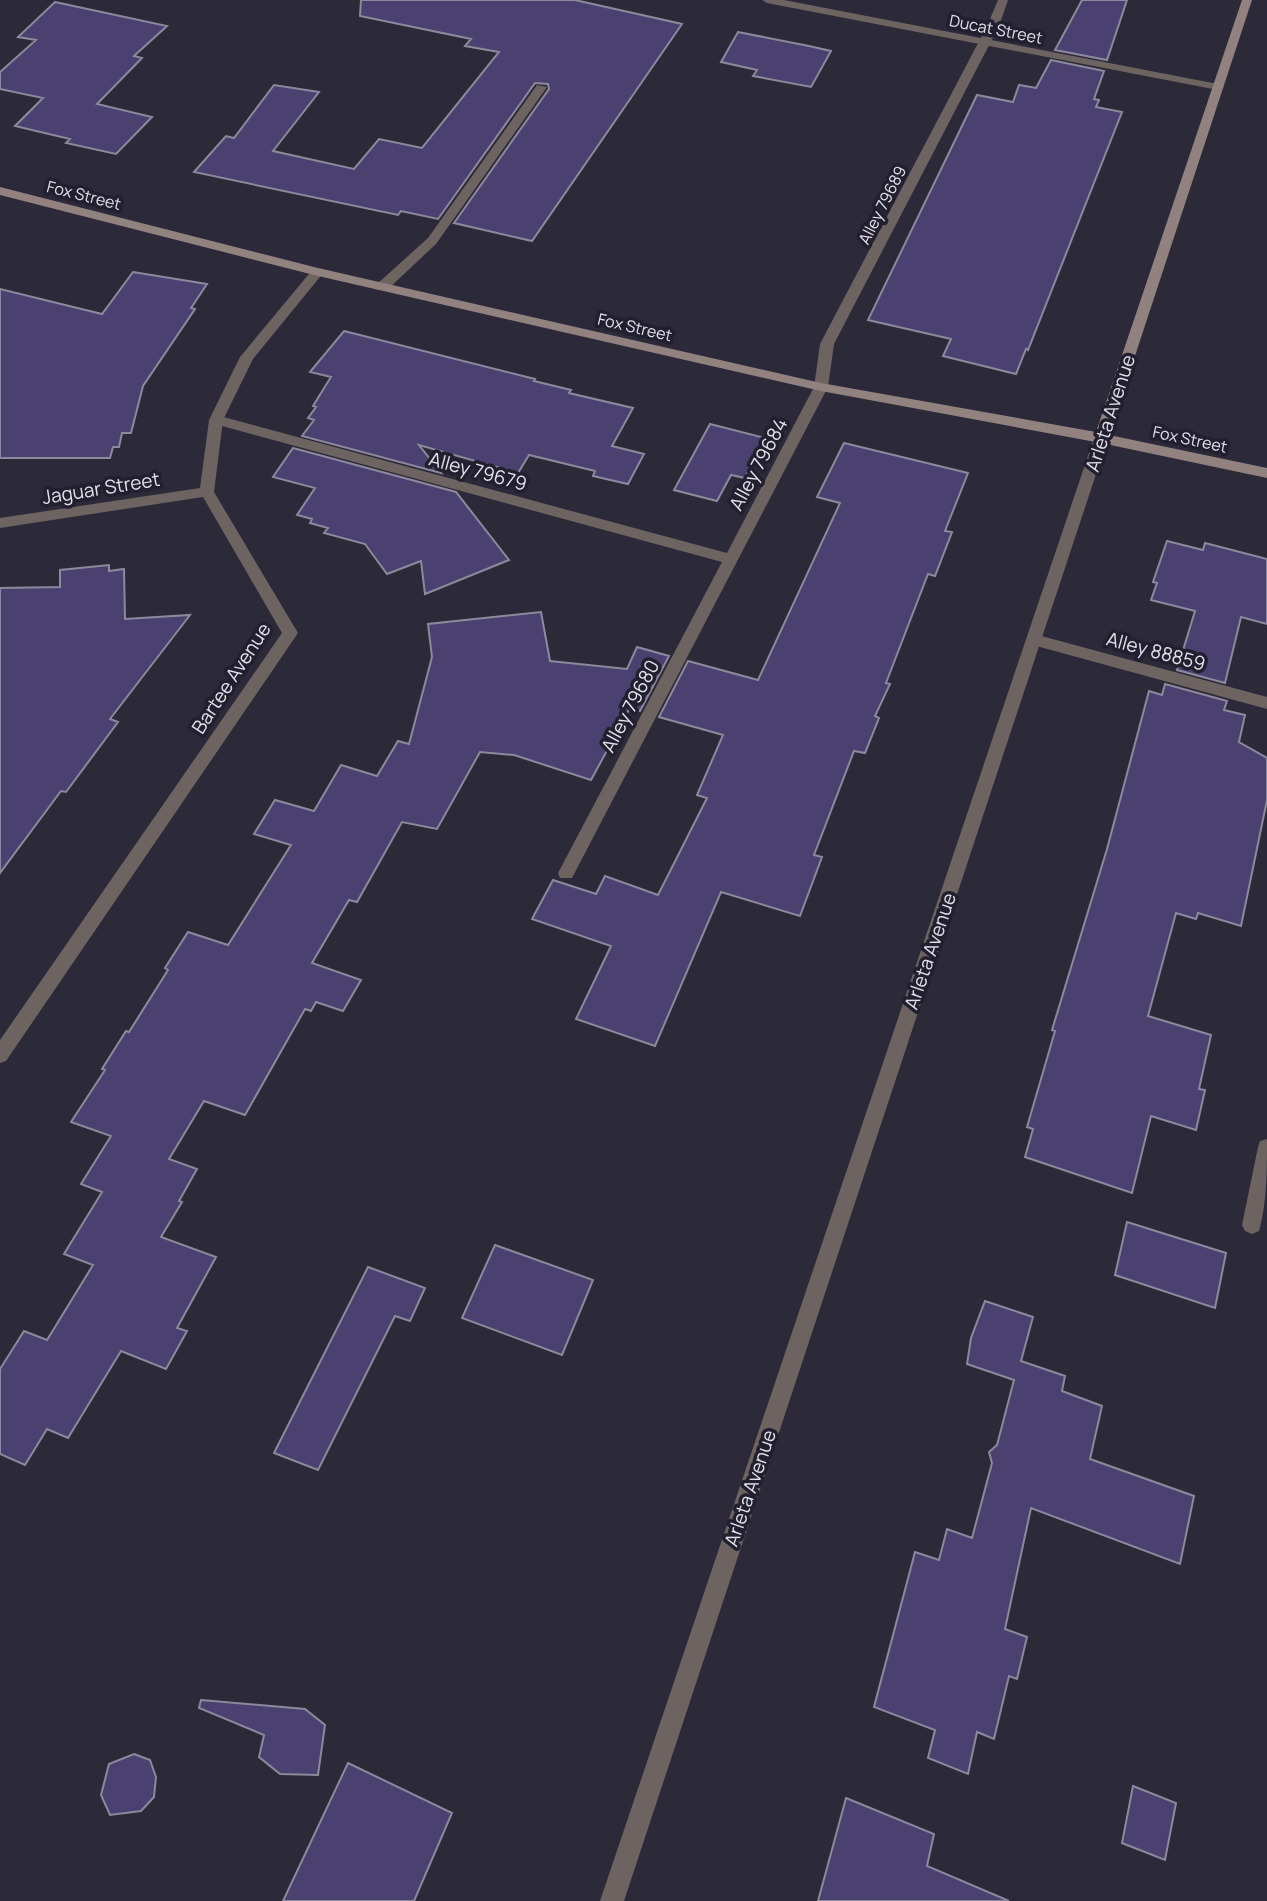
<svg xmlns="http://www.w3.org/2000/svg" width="1267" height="1901" viewBox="0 0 1267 1901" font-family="Manrope,sans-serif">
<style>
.building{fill:#4b4170;stroke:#8c899c;stroke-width:2}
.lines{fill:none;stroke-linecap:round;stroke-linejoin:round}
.lane{fill:#6d6361;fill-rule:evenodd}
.street{fill:#6d6361;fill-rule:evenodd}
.secondary{fill:#92827f;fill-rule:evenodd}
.labels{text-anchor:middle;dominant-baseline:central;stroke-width:7;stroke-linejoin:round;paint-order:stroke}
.far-street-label{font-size:16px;fill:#e2e1eb;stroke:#221f2f}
.street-label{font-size:19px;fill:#e2e1eb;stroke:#221f2f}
</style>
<rect width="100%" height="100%" fill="#2c2939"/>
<path class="building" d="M361 0H575L682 24 532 241 454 223 549 89 548 84 535 83 438 219 401 211 398 215 194 172 226 136 234 138 274 85 319 92 273 151 354 169 379 139 422 148 499 52 465 46 471 39 360 16Z
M1082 0H1127L1107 60 1055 50Z
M55 2 167 26 134 56 142 58 97 104 152 117 116 154 66 143 70 139 15 126 43 98 0 89V72L36 40 18 37Z
M738 32 809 46 831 51 811 87 753 76 757 70 721 62Z
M1051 60 1104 71 1094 99 1099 100 1096 107 1122 112 1028 350 1026 349 1016 374 943 356 951 339 868 320 977 95 1013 102 1019 85 1036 88Z
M133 272 207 284 191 308 195 309 143 386 131 433H122L119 447H113L110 458H0V289L102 314Z
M344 331 535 379 534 381 571 390 569 393 633 408 612 446 644 454 628 484 593 476 595 471 529 455 518 473 419 445 441 473 302 436 314 420 308 418 316 407 313 406 331 377 310 372Z
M710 424 765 438 745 478 731 475 717 501 674 490Z
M844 443 968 473 945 531 952 532 935 576 928 574 886 683 890 684 875 716 879 718 865 753 854 751 814 855 822 857 800 916 721 892 655 1046 576 1019 611 946 532 919 553 880 596 894 605 876 658 895 707 798 697 795 723 735 659 717 688 661 758 680 840 503 817 497Z
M293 448 456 492 509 560 425 594 421 561 387 574 365 544 324 533 328 528 310 523 312 519 297 515 315 488 273 477Z
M1167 541 1203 550 1205 543 1267 559V624L1241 617 1225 683 1177 670 1195 611 1151 600 1157 583 1153 582Z
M109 565V571L124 569 125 619 190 615 110 719 118 722 66 792 61 791 0 873V588L60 587V570Z
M541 612 550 661 627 669 637 647 669 656 640 711 630 708 591 780 514 755 480 752 437 829 402 822 357 902 349 900 312 963 361 980 343 1011 316 1002 311 1011 305 1009 245 1115 204 1101 169 1159 197 1169 179 1201 182 1202 161 1237 216 1257 177 1328 187 1331 166 1369 121 1351 68 1438 47 1429 25 1465 0 1454V1369L24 1331 47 1340 93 1265 64 1254 102 1192 81 1184 111 1136 71 1122 105 1070 102 1069 126 1031 129 1032 168 970 165 968 188 932 228 945 291 845 254 834 275 800 314 811 341 765 377 776 398 741 409 744 432 657 428 624Z
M1165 684 1227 701 1224 710 1245 715 1239 742 1267 758V800L1241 926 1198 913 1196 919 1176 913 1148 1016 1211 1035 1199 1089 1205 1090 1196 1130 1151 1116 1132 1193 1025 1157 1033 1129 1027 1127 1055 1031 1052 1030 1107 849 1149 691 1162 695Z
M1127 1222 1226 1253 1215 1308 1115 1275Z
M495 1245 593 1280 562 1355 462 1318Z
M368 1267 425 1288 410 1321 395 1316 318 1470 274 1453Z
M985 1301 1033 1317 1021 1361 1065 1376 1062 1391 1102 1406 1090 1459 1194 1496 1180 1564 1031 1508 1005 1629 1027 1637 1017 1679 1009 1676 994 1739 977 1732 968 1774 928 1758 935 1730 874 1707 915 1552 939 1560 947 1529 972 1538 992 1463 989 1452 997 1445 1014 1380 967 1364 971 1338Z
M201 1700 305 1709 325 1725 318 1775 280 1774 259 1757 264 1735 199 1708Z
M134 1754 150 1760 156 1777 154 1797 141 1811 110 1815 101 1795 109 1764Z
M348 1763 452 1813 414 1901H283Z
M1133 1786 1176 1803 1165 1860 1122 1843Z
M846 1798 934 1834 927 1866 1009 1901H818Z"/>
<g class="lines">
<path class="lane" d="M998 0H1008L999 26 834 344 828 387 572 878H560L558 873 722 562 211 423 209 420 216 415 727 553 814 387 820 344 987 26Z
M537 85 547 87 436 244 387 290H377V284L428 238Z
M1034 634 1267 697V709L1029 644 1026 640Z
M1267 1139C1267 1169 1267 1203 1259 1231L1252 1234 1245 1231 1242 1225 1258 1147 1260 1141Z"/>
<path class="street" d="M762 0H784L1218 84 1224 87 1218 90 767 3Z
M318 268 324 272 253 359 223 420 214 492 298 633 6 1061 0 1063V1040L282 633 203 497 0 528V518L200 488 209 420 240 357 313 269Z
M1101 433 1108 438 624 1901H600L1094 438Z"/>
<path class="secondary" d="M1242 0H1252L1109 435 1267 468V478L1101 443 821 391 318 276 0 195V187L318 268 821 383 1096 432Z"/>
</g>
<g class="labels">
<g class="far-street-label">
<text transform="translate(996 29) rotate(11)">Ducat Street</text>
<text transform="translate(84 195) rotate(14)">Fox Street</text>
<text transform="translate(882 205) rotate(-63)">Alley 79689</text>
<text transform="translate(635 327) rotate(13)">Fox Street</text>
<text transform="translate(1190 439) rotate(12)">Fox Street</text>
</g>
<g class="street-label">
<text transform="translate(1110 413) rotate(-72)">Arleta Avenue</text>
<text transform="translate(758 464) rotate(-62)">Alley 79684</text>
<text transform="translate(478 471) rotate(15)">Alley 79679</text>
<text transform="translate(101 488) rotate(-9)">Jaguar Street</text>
<text transform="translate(1156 651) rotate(15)">Alley 88859</text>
<text transform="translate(231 678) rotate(-57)">Bartee Avenue</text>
<text transform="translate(630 706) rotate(-62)">Alley 79680</text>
<text transform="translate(930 951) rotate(-71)">Arleta Avenue</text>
<text transform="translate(750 1488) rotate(-71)">Arleta Avenue</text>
</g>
</g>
</svg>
